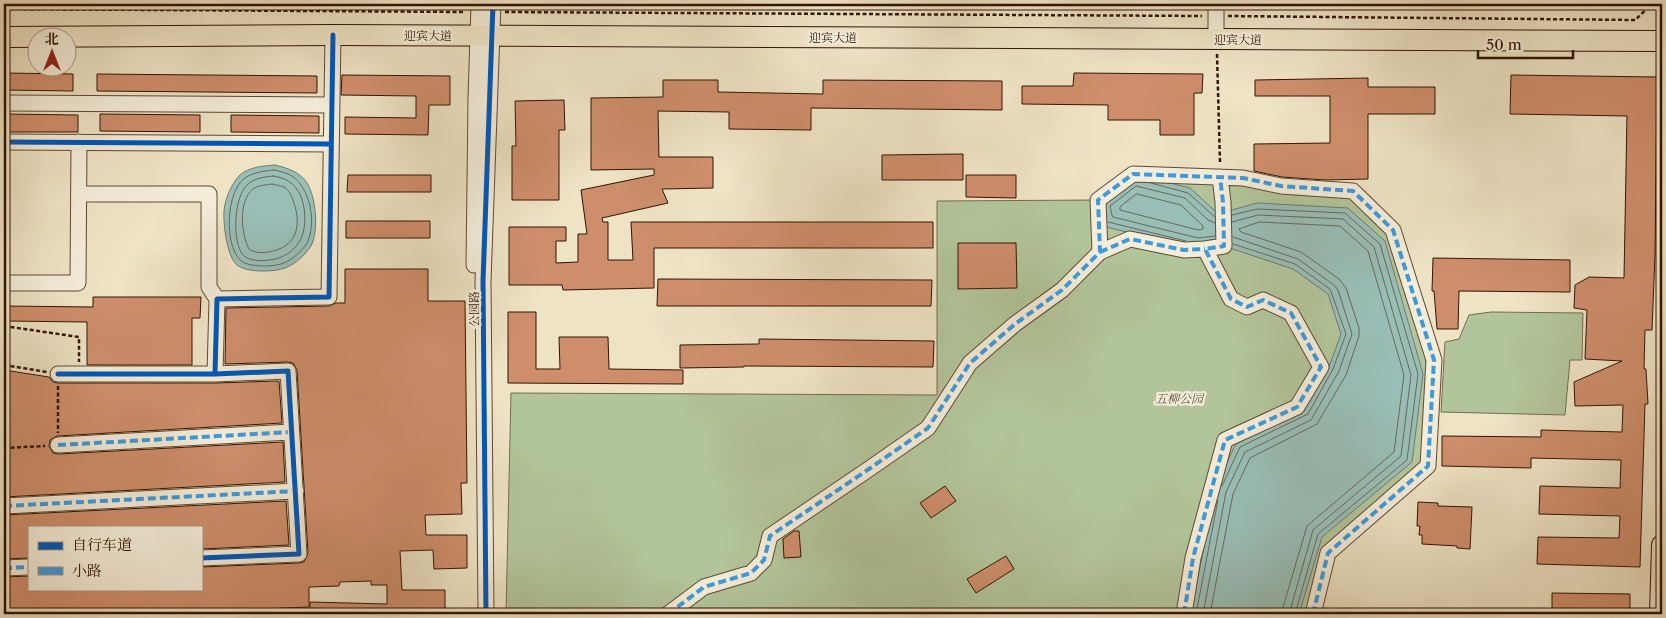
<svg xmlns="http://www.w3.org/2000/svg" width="1666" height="618" viewBox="0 0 1666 618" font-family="'Libre Caslon Text','Noto Serif SC',serif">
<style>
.green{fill:#b2c59a;stroke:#726c4e}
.water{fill:#99beb6;stroke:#6f7a6e}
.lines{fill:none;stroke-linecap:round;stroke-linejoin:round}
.shore{stroke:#65695c;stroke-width:1}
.building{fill:#ce8e6b;stroke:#311403}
.minor-casing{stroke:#604833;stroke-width:17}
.major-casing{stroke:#311403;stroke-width:22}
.path{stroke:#311403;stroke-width:2.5;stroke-dasharray:4 2.5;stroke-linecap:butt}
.minor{stroke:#f4edd9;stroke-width:15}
.major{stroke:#eee3c4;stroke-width:20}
.quiet{stroke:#3e9add;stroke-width:4;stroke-dasharray:8 4;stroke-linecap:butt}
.cycleway-casing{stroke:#f4edd9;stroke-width:8}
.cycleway{stroke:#0057b8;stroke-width:5}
.labels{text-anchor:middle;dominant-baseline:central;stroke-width:4.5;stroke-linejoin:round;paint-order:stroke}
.street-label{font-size:12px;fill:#311403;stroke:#f4edd9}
.park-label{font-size:12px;font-style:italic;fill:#5e5238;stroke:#f4edd9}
</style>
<rect width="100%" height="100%" fill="#eee3c4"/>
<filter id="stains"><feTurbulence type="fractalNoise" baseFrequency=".004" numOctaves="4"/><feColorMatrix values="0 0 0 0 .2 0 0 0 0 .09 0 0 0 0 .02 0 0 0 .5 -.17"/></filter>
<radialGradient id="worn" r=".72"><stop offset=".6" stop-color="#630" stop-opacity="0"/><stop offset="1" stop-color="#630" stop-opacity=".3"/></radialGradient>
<path class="green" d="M1133 174 1353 191 1393 230 1434 360 1428 466 1328 553 1313 614H506L511 393 937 395V201L1098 200Z
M1491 312 1583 313 1582 360H1570L1565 415 1441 412 1445 342 1459 339 1469 315Z"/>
<path class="water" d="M275 165C287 168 300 172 307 183 316 197 319 231 311 246 305 255 296 264 285 268 275 272 246 273 237 265 227 257 223 223 224 211 225 199 231 185 239 176 248 167 263 166 275 165Z
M1133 174 1190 188 1216 212 1232 210 1257 203 1348 208 1385 241 1423 374 1412 462 1322 537 1299 614H1191L1215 489 1236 443 1304 411 1329 367 1341 334 1328 294 1293 269 1224 246 1197 249 1102 226 1098 200Z"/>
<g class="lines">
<path class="shore" d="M274 170C280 171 287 173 292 176 310 188 317 223 307 243 302 251 293 259 284 263 275 267 248 268 240 260 224 244 226 191 245 178 254 172 264 171 274 170Z
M273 176C278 177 284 178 288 181 305 190 308 220 302 236 299 245 290 254 281 257 273 261 252 263 244 256 231 243 234 195 248 184 255 178 265 177 273 176Z
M1151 183 1188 193 1215 217
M272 184C276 185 281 186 284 187 290 191 292 197 294 203 302 227 296 248 268 252 261 253 255 253 249 249 241 234 238 201 253 189 259 185 266 185 272 184Z
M1137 194 1181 205 1203 226V229L1198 230 1120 210V207Z
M1232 215 1257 209 1345 213 1380 244 1418 374 1407 460 1318 534 1295 614
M1108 222 1186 241
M1232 222 1258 215 1343 219 1374 247 1411 375 1401 456 1313 530 1289 614
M1215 223 1208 220 1185 198 1136 186 1110 206 1112 215 1113 217 1198 238 1215 236
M1222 486 1240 447 1308 414 1333 369 1346 334 1330 289 1295 264 1233 244
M1196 614 1218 500
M1203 614 1226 492 1245 452 1311 420 1339 371 1352 334 1338 290 1334 285 1298 259 1233 237
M1210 614 1233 494 1250 458 1317 424 1346 375 1359 336V328L1346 288 1339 279 1301 252 1241 232 1239 229 1259 222 1340 226 1368 251 1404 375 1394 452 1307 526 1281 614"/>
</g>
<path class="building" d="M4 73 73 74V91L4 90Z
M1074 73 1203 74 1202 93H1194V135H1160V120H1108V105L1022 104V86H1073Z
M97 74 317 76V93L97 91Z
M342 75 450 76V105H429L428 135 345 134V117L416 118V96L341 95Z
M1511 75 1657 77 1655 256 1652 330H1645L1644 369H1646L1648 404H1645L1640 567 1537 564 1538 537 1619 538 1620 516 1539 514 1540 486 1620 488 1621 460 1531 458V468L1442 466V436L1541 437V430L1622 432 1623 405 1575 406 1574 382 1622 361 1585 359 1587 310 1574 308 1575 285 1589 277 1624 278 1627 116 1510 114Z
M1368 78V87H1435V114H1368V179L1325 180 1282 177 1254 171V144L1330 143V96H1255V80Z
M663 80H718V92L823 94V80L1002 81V110L811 108V130L729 129V112L658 111 659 157H713V188L662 189 668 203 602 218 603 222H608V260H633L631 222H933V248H654V288L563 290 562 285H509V227H566V241H556V263L578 262V234H587L581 190 654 175V169L591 170V98L663 97Z
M564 100 565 130H559V200H512V146H516L515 101Z
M4 114 78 115V132H4Z
M100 114 200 115V132L100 131Z
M231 115 319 116V133L231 132Z
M963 154V180H882V155Z
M348 175H431V192H347Z
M966 175H1016V198L966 197Z
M346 221H430V238H346Z
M958 243H1016L1017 288 958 289Z
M1433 258 1570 260V292L1459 291 1458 329H1437L1434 291H1432Z
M345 269H428V301H465L467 483H461L462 514 425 515 426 535H467V568L434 569 433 550 400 551 402 590H445V614H310V602L387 604V585H371V581L340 582 339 586 309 587V607L144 614H4V577L29 576V589H201V567L299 563 304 562 308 553 297 370 293 363 288 362 225 364 226 308 329 306 336 303H345Z
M658 279 932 280 931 306H657Z
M93 297H201L200 318H192V365H87V322L4 321V306L93 307Z
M508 312H536V369H560L559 337H608L609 369 683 370V384L508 383Z
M759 339 934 341 933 367 744 366V367L680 368V345L759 344Z
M4 370 49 377 53 382 58 383H215L279 381 282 423 57 436 50 440 49 446 53 453 59 454 283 442 285 482 4 497Z
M945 486 956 501 931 518 920 503Z
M286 501 289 545 201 549V527H29V558L4 559V515Z
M1418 502 1438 503V506L1472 507 1470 549 1457 548V546L1422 544V535H1419L1420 526H1417Z
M794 531H799L801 557 784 558 783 539Z
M1006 556 1014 569 976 593 967 579Z
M1552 593 1630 594V614H1552Z"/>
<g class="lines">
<defs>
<path id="minor" d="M1216 4V39
M4 103 332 105
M4 142 331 144
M79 194H209V287L217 299
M1100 252 1130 239 1184 250 1205 249
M474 265 476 98 479 4
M4 283H78L79 142
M58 374H215L217 299 329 297 333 35
M58 445 291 432
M4 506 296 491
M201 558 299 554 288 371 215 374
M4 568 29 567
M486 614 483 281 493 4
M668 614 704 587 751 573 764 560 770 536 866 471 928 428 970 363 1015 324 1062 290 1100 252 1098 200 1133 174 1243 178 1281 186 1353 191 1393 230 1434 360 1428 466 1328 553 1313 614
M1184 614 1193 558 1225 440 1297 407 1321 367 1291 313 1263 300 1247 307 1231 299 1205 249 1224 246 1223 202 1220 177"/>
<path id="major" d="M4 37 333 35 1662 41
M1660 614 1662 545"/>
</defs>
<use href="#minor" class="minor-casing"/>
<use href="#major" class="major-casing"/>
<path class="path" d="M4 9 465 12
M505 12 1202 16
M1228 16 1635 20 1652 4
M1217 54 1220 163
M4 326 79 337V362
M4 365 47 372
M58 386V433
M4 448 45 446"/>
<use href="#minor" class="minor"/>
<use href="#major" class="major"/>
<path class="quiet" d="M1100 252 1130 239 1184 250 1205 249
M58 445 291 432
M4 506 296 491
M4 568 29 567
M668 614 704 587 751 573 764 560 770 536 866 471 928 428 970 363 1015 324 1062 290 1100 252 1098 200 1133 174 1243 178 1281 186 1353 191 1393 230 1434 360 1428 466 1328 553 1313 614
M1184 614 1193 558 1225 440 1297 407 1321 367 1291 313 1263 300 1247 307 1231 299 1205 249 1224 246 1223 202 1220 177"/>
<defs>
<path id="cycleway" d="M4 142 331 144
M58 374H215L217 299 329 297 333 35
M201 558 299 554 288 371 215 374
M486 614 483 281 493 4"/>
</defs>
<use href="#cycleway" class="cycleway-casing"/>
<use href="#cycleway" class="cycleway"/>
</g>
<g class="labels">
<g class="street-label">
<text x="428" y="35">迎宾大道</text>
<text x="833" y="37">迎宾大道</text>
<text x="1238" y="39">迎宾大道</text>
<text transform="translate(474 309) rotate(-91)">公园路</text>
</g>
<g class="park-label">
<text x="1179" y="398">五柳公园</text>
</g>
</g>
<rect width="1666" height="618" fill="none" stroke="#eee3c4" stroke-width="20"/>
<rect x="5" y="5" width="1656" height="608" fill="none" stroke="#311403" stroke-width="2.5"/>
<rect x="10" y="10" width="1646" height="598" fill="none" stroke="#311403"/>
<rect x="28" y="526" width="175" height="65" fill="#f4edd9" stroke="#a69683"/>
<rect x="38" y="542" width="25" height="8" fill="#0057b8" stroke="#a69683"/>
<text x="72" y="550" font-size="15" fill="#311403">自行车道</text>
<rect x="38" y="567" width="25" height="8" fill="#3e9add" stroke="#a69683"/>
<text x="72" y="576" font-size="15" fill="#311403">小路</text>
<g transform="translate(52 52)"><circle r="24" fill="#f4edd9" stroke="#a69683"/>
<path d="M0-4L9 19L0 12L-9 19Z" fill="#8f2418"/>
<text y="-8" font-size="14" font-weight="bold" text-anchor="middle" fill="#311403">北</text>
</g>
<path d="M1478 50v8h95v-8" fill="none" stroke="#311403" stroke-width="2.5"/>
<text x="1486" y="50" font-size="15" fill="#311403" stroke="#f4edd9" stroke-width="4" paint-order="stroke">50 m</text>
<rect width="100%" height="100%" filter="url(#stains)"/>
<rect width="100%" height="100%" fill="url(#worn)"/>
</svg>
